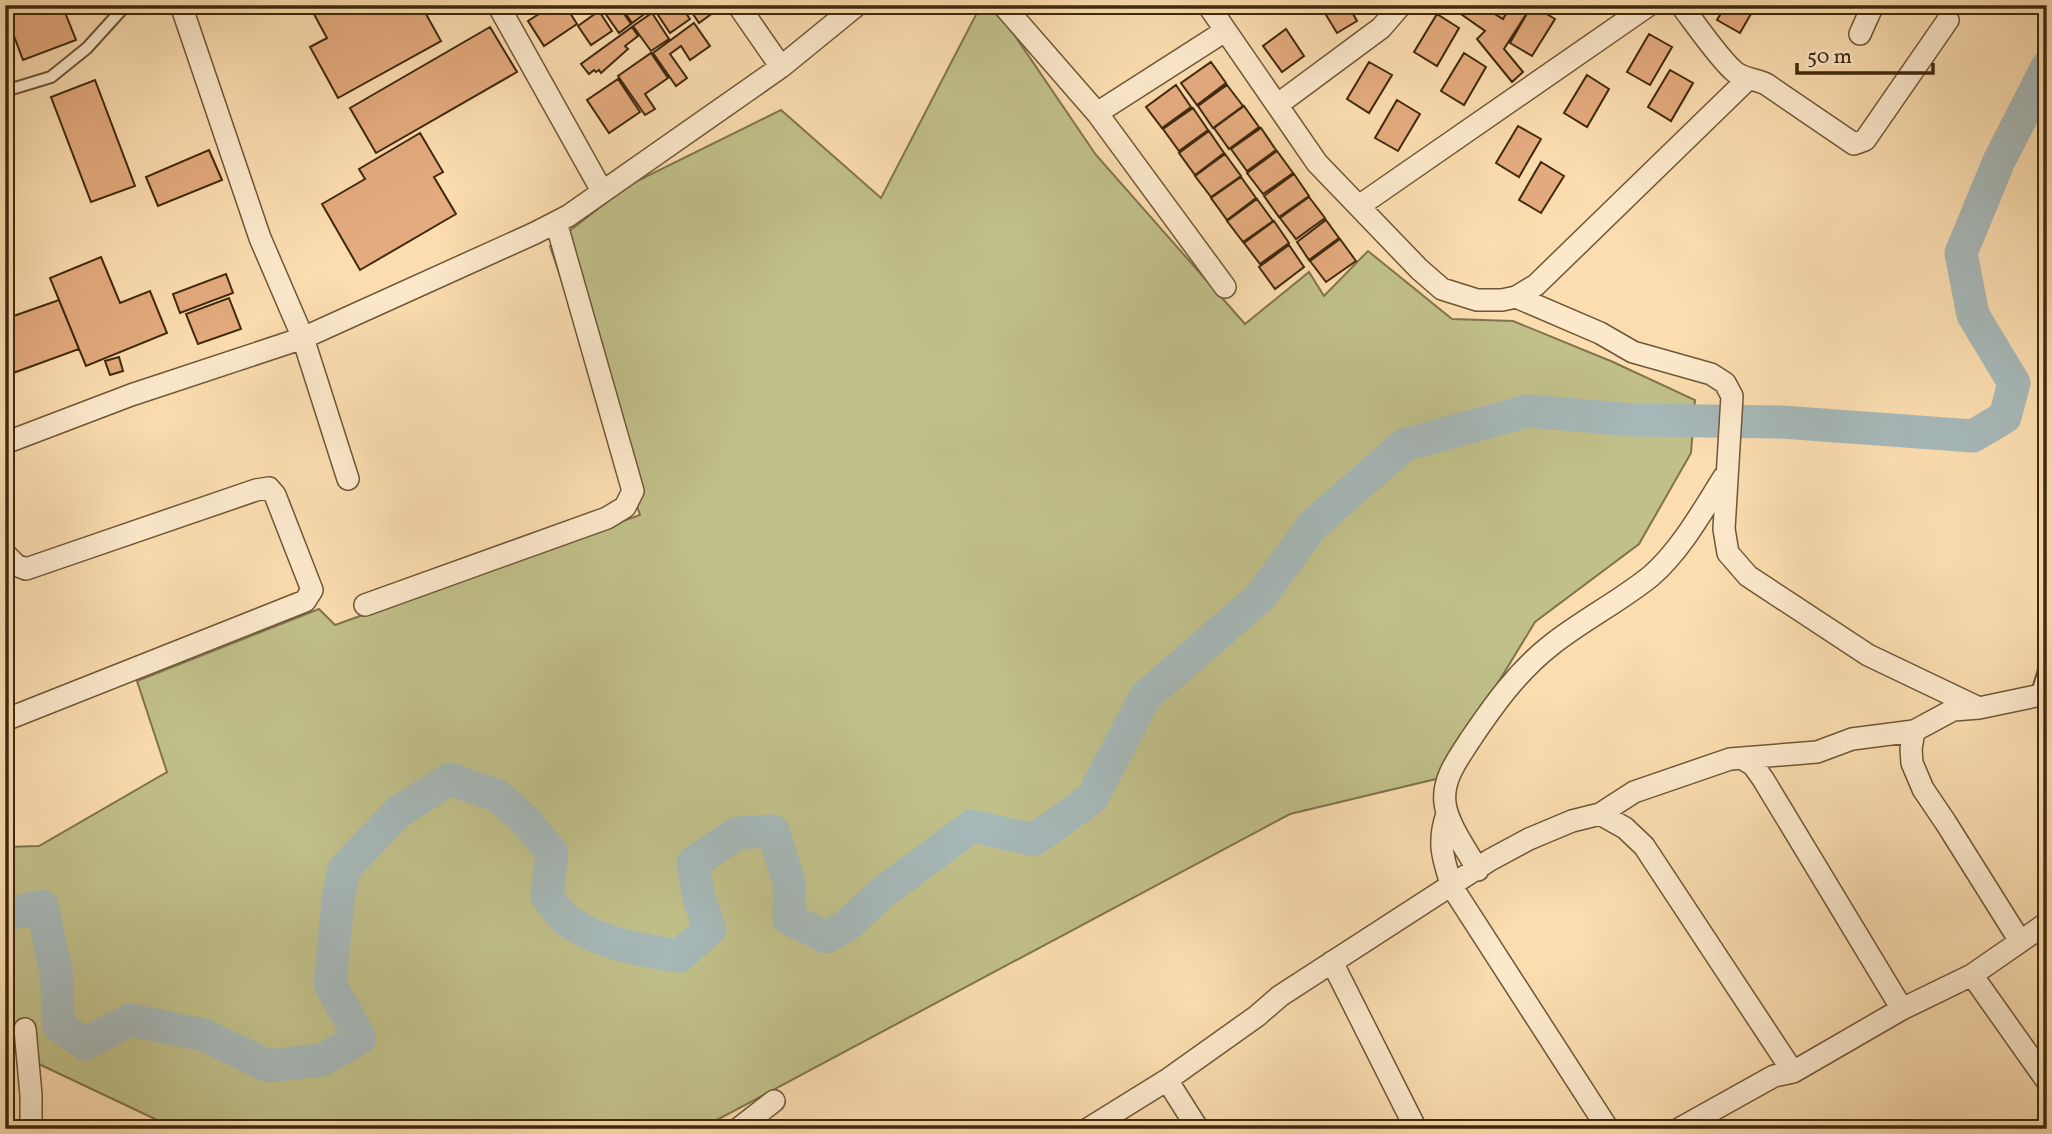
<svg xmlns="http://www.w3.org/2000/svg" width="2052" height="1134" viewBox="0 0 2052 1134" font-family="Vollkorn,serif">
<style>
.green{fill:#c1c08a;stroke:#80744c;stroke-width:2}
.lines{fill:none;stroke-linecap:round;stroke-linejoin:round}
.river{stroke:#a6b8b8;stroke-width:33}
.building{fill:#e4ab7e;stroke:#3f290d;stroke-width:2}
.service-casing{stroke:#6e5636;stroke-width:14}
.minor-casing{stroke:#6e5636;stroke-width:24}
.service{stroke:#fce9cc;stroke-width:10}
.minor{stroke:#fce9cc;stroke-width:21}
</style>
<rect width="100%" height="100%" fill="#fbddb0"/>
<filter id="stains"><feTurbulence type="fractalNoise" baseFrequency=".00286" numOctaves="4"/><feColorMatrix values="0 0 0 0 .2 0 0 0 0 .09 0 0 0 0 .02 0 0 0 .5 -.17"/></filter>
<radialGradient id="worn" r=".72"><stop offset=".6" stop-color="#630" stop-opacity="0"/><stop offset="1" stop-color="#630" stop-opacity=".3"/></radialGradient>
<path class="green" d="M981 5H994L1096 155 1245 324 1309 272 1324 296 1368 251 1452 319 1513 321 1613 362 1695 400 1691 453 1639 544 1535 622 1440 778 1290 814 700 1129H176L5 1048V847L39 846 167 772 137 681 319 609 335 625 640 515 550 246 629 185 781 110 881 198Z"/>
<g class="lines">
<path class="river" d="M5 915 42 906 56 971 59 1026 85 1044 130 1020 204 1035 268 1066 322 1060 360 1038 330 984 338 901 344 869 398 812 450 779 498 796 526 821 552 853 547 896C553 904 560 916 569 922 602 944 640 950 679 956L710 929 699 899 693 863 737 833 773 831 789 882V919L826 937 846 926 882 893 972 826 1034 840 1092 798 1145 697 1260 597 1313 525 1404 445 1528 411 1633 420 1782 422 1973 436 2005 417 2014 383 1973 315 1961 253 1999 161 2047 67"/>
</g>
<path class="building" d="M5 5H62L76 40 23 60 5 12Z
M309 5H421L441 41 338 98 310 47 327 38Z
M553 5H565L577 24 544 46 528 21Z
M618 5 631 24 619 33 600 6Z
M620 5H641L646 13 632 23Z
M666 5H680L690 19 670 33 656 12Z
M694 5H720L721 7 699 23 689 8Z
M1320 5H1348L1357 21 1337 33Z
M1448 5H1480L1503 19 1511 5H1532L1504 49 1523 72 1512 82 1477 39 1485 31Z
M1480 5H1511L1503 19Z
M1532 5 1555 19 1532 56 1510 43Z
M1726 5H1756L1740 33 1717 20Z
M599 11 612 31 591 45 578 26Z
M652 13 669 39 651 51 633 26Z
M1437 14 1459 28 1437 66 1414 52Z
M694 23 710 46 690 60 681 46 670 54 687 78 676 86 653 53Z
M490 27 517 72 376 153 350 108Z
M632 27 638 36 625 46 628 49 601 73 599 70 596 72 594 70 589 74 581 64Z
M1286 29 1304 56 1282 72 1263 46Z
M1649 34 1672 47 1650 85 1627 72Z
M651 53 668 78 645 94 655 109 645 115 618 76Z
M1464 53 1486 67 1464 105 1441 91Z
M1211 62 1226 83 1197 105 1181 83Z
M1369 62 1392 75 1369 113 1347 99Z
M1670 70 1693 83 1671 121 1648 107Z
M1587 75 1609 89 1587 127 1564 113Z
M618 79 640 112 609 133 587 100Z
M95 80 135 186 91 202 51 97Z
M1176 85 1191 107 1162 128 1146 107Z
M1227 85 1243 106 1213 128 1198 106Z
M1397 100 1420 114 1398 151 1375 138Z
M1244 106 1259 127 1229 149 1214 128Z
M1193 108 1208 130 1179 151 1163 129Z
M1518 126 1541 139 1519 177 1496 163Z
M1261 128 1276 150 1247 171 1231 149Z
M1209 131 1224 153 1195 175 1179 153Z
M420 133 443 172 434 177 456 214 360 270 322 204 365 179 359 169Z
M209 150 222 180 158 206 146 177Z
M1277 151 1293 173 1263 194 1247 173Z
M1225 154 1241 176 1211 197 1195 176Z
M1541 162 1564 176 1541 213 1519 200Z
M1294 174 1309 196 1279 217 1264 196Z
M1241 177 1256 198 1227 220 1211 198Z
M1309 197 1325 218 1296 239 1280 218Z
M1257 199 1273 221 1243 242 1227 221Z
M1326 220 1339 238 1309 260 1297 242Z
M1274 221 1289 243 1260 264 1244 243Z
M1340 239 1356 261 1326 282 1310 261Z
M1289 245 1304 267 1275 289 1259 267Z
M101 257 120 303 150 291 167 333 86 366 50 278Z
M226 274 233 293 180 313 173 294Z
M229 298 241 329 198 344 186 314Z
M59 300 79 349 5 376V319Z
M119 357 123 371 110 375 105 361Z"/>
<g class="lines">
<defs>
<path id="service" d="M5 91 51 77 87 48 126 5
M2036 696 2047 660"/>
<path id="minor" d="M181 5 260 238 303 338 348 479
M498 5 602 191
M738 5 781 67
M1003 5 1097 113 1225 287
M1208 5 1317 163 1419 269 1442 289 1477 300H1502L1516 297 1536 285 1748 79
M1681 5C1694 22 1720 60 1735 72 1744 79 1755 79 1766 84L1854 144 1865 140 1948 20
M1860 34 1873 5
M1277 105 1381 28 1401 5
M1097 113 1225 31
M1359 206 1649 5
M1516 297 1600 333 1633 352 1711 374 1725 383 1732 396 1724 529 1728 553 1748 576 1868 655 1979 708
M5 443 131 395 303 338 535 233 568 216 781 67 857 5
M5 554 16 565 26 569 256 490 269 488 275 495 312 590 305 601 5 720
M365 605 607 518 625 507 633 491 556 222
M1914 731 1911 749 1912 763 1923 789 1946 823 2020 941
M1743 759 1753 765 1763 779 1902 1009
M1447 814C1437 843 1443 858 1452 887L1608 1129
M1600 814 1625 828 1644 846 1793 1072
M1478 870C1467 851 1447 823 1445 803 1442 779 1458 759 1470 740 1493 706 1517 672 1550 646 1581 621 1619 602 1651 576 1681 550 1703 510 1724 477
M1332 962 1416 1129
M1972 975 2047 1081
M25 1029 31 1095V1129
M1167 1080 1257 1016 1280 996 1490 860 1529 839 1572 821 1600 814 1634 792 1730 759 1817 752 1852 739 1914 731 1953 710 1979 708 2036 696H2047
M738 1129 774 1101
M1088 1129 1167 1080 1198 1129
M1679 1129 1774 1076 1793 1072 1902 1009 1972 975 2047 923"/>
</defs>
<use href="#service" class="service-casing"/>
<use href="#minor" class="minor-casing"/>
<use href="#service" class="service"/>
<use href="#minor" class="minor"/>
</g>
<rect width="2052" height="1134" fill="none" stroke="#fbddb0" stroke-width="28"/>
<rect x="7" y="7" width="2038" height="1120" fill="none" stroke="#3f290d" stroke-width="3.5"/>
<rect x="14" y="14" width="2024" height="1106" fill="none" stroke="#3f290d" stroke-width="2"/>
<path d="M1797 63v10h136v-10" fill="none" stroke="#3f290d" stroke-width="3.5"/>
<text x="1807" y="63" font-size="21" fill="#3f290d" stroke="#fce9cc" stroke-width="5" paint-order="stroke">50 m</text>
<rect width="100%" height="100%" filter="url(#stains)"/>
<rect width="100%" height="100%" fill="url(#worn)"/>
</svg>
